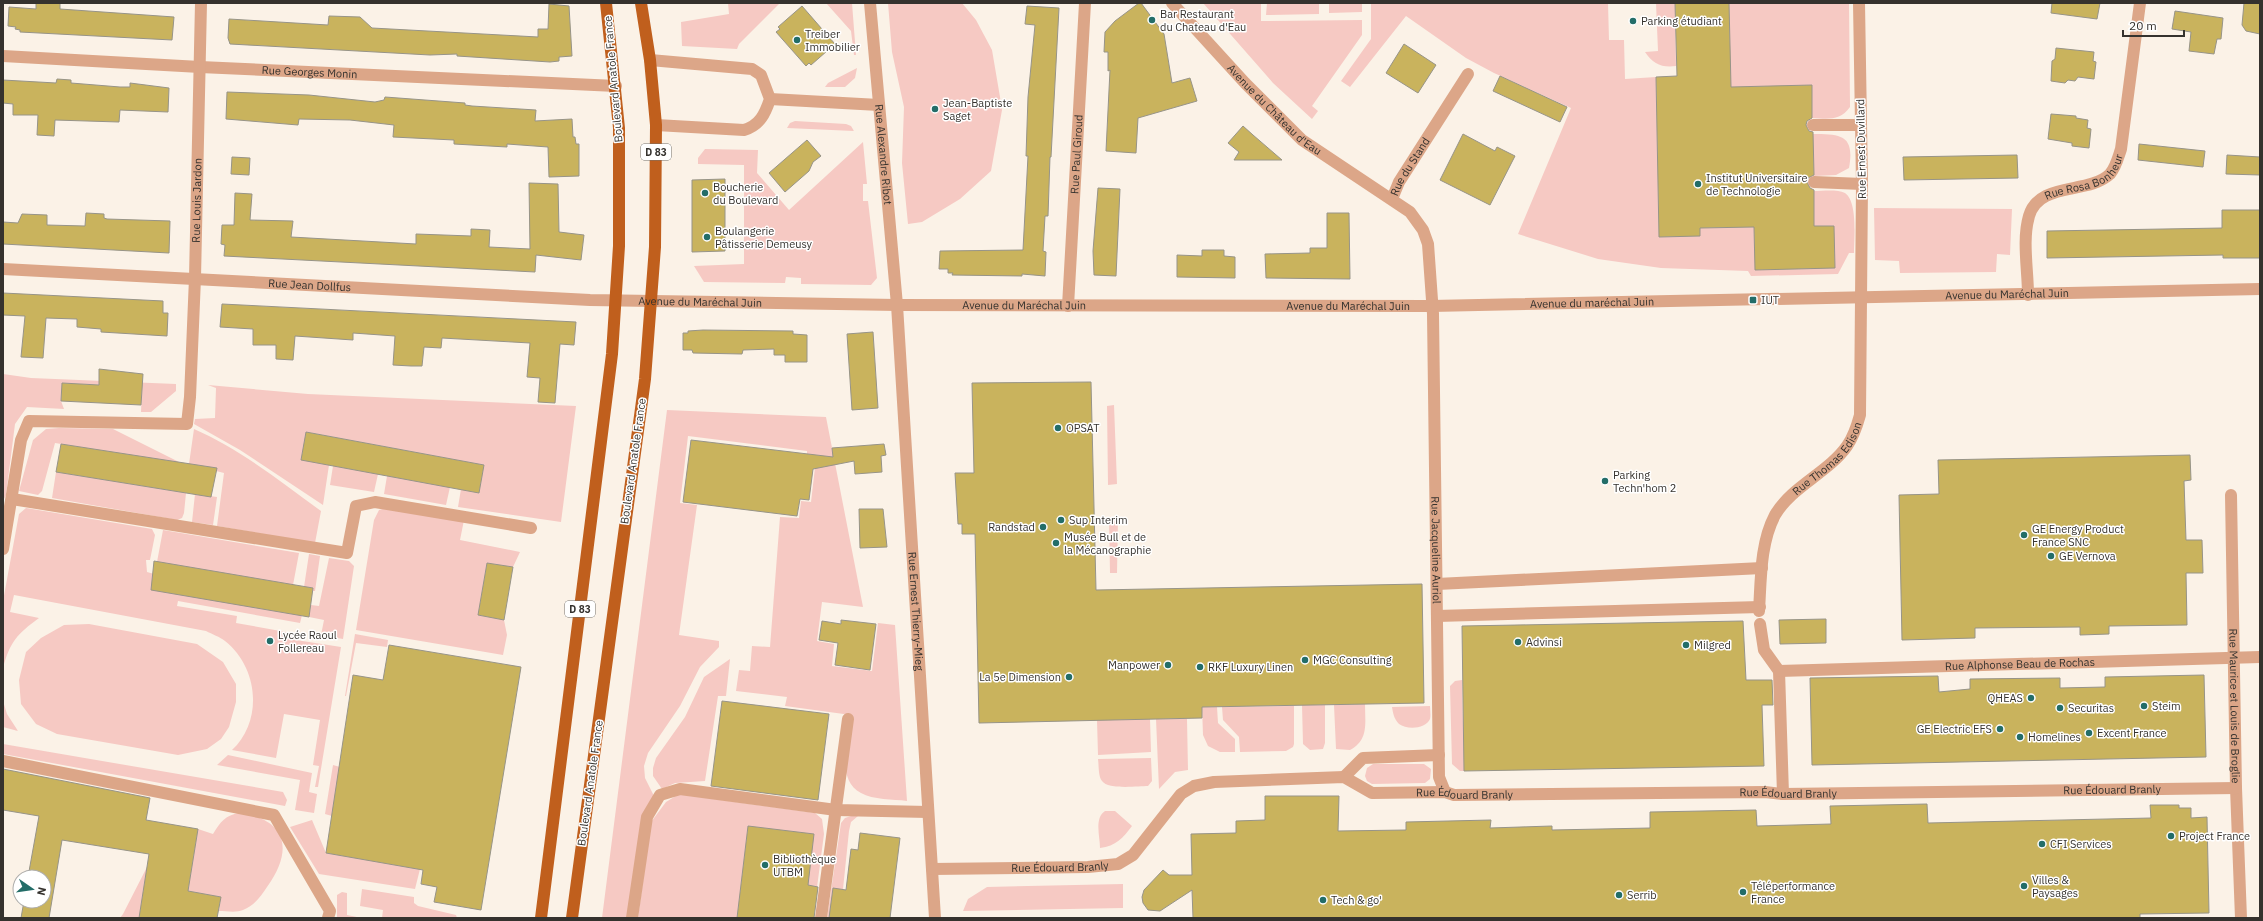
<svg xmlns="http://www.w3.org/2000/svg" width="2263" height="921" viewBox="0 0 2263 921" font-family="'IBM Plex Sans',sans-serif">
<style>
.green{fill:#f6c9c3}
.building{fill:#c9b35d;stroke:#979488}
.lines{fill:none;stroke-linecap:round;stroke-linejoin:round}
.minor{stroke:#dca688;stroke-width:12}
.major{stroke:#c05f1d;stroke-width:12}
.poi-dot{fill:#236d68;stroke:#fff;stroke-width:1.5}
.labels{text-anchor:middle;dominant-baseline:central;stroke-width:3;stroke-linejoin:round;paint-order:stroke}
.shield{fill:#fff;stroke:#72706d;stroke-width:1}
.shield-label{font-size:10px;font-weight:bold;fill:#35322e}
.poi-label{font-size:11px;fill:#35322e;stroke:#fff;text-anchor:start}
.street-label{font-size:11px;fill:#35322e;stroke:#fff}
</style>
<rect width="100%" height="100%" fill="#fbf2e7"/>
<path class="green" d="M728 3H780L739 44 737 49 682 46 681 22 729 14Z
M826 3H852L856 55H854L851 31Z
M888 3H962L976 20 992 50 1000 97 1002 110 991 171 960 199 922 222 908 224 902 163 904 107 892 52Z
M1203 3H1261V21L1362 20V35L1312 106 1318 111 1312 119 1273 83Z
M1267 3 1319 4V14L1266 15Z
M1362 3V12L1329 13V4Z
M1371 3H1608L1609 40H1624L1625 79 1656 77 1659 237 1700 236V228L1754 227 1756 270 1834 268V226H1814V191C1823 191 1837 189 1845 193 1858 202 1854 239 1854 253H1849L1838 274 1751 276 1748 271 1661 268 1598 259 1518 234 1571 108 1494 73 1466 58 1406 16 1350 87 1341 81 1371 39Z
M1656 3H1675L1676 66C1662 68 1653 64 1645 52L1658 51Z
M1729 3H1849L1850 107C1840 121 1828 119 1812 118V85L1710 88 1730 66Z
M857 68 855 78 845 87H825L828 83Z
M795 121 846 124 851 126 854 131 787 128 790 123Z
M1813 134C1841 134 1855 135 1849 168L1836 175 1814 176Z
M863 142 867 184H863V201H868L877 278 871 285 801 284V278L786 277 785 283 704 282 694 266 744 264V165L698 164V158L705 149 758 150 757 173 789 210Z
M1874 208 2012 209 2010 255 1997 254 1996 272 1900 273 1899 261 1875 260Z
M3 374 31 378 176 384V391L151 412H141L142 387 62 383 61 401 64 409 27 407 15 424 6 495 3 501Z
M208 385 308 394 576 406 561 522 458 507 461 489 479 493 484 465 307 432 301 459 329 465 323 505 240 450 194 424 195 419 215 418 216 388Z
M1114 405 1117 484 1108 485 1107 406Z
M667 410 826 417 863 607 822 602 817 641 834 644 832 666 872 671 878 623 895 625 907 801C893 799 873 800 861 793 835 780 848 738 851 715L785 706 787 697 736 691 739 670 750 671 752 646 770 647 780 517 799 518 801 501 811 502 816 459 807 457V451L688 436 680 503 697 505 679 635 719 641V647L700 667 680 706 648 753 644 766 645 778 654 796 627 918H602Z
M59 428 113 429 181 463 55 443 42 491 38 495 19 491 33 440 46 429Z
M194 429C240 449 281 482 321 511L315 543 217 526 224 473 189 464Z
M333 466 378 474 374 492 330 485Z
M56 472 186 493 184 513 182 518 177 520 52 498Z
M387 476 450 487 446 505 384 494Z
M195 494 217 497 213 525 192 522Z
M389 507 464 520 460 540 520 552 513 567 487 563 478 615 504 620 507 635 503 655 356 630 374 520 379 510Z
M26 508 152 529 155 535 150 560H146L147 572 302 615 300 623 178 601 177 606 237 616 236 623 297 634 296 640 341 647 318 787H315L319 766 313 765 320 720 284 714 276 758 232 750C263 721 259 668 225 641 220 637 212 634 206 631L14 595 10 612 39 618C17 634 10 642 3 668V601L19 514Z
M1109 517 1118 519 1117 573H1110Z
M163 530 299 553 293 585 157 562Z
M309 554 320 556 315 591H313V588L304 587Z
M329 558 349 561 354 566 343 639 321 635 324 620 309 617 311 605 319 606Z
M89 624 197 644 223 662 236 684V702L229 727 221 739 207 749 178 755 57 734 36 724 21 704 19 680 26 652 41 638 64 625Z
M355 634 388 640 387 647 356 643 346 696H345Z
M730 659 726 696H718L705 781 675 783 662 789 653 776V768L656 758 685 717 704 677Z
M1462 680 1464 771H1460L1452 764 1450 686 1455 681Z
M3 701 7 714 18 731 3 727Z
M1365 704C1365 723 1369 740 1350 750L1336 749 1334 705Z
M1302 705H1325V743L1323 749 1310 750 1303 744Z
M1294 706V744L1293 747 1286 751 1240 752 1239 737 1223 720 1222 707Z
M1430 706C1430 710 1431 715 1430 719 1426 729 1407 730 1399 724 1394 719 1393 713 1392 707Z
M1202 707H1217L1218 723 1235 739V752H1220L1208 746 1203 735Z
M1150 719 1151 752 1098 755 1097 720Z
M1156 719H1187L1188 770 1175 772 1159 789Z
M3 744 283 792 287 800 285 806 3 754Z
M228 755 312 773 309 792 317 794 314 813 295 810 300 780 217 765Z
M1151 758 1152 781 1148 786C1138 786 1108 790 1102 781 1098 776 1099 766 1098 759Z
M1373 764H1424L1431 769 1430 779 1425 783 1372 784 1367 781 1365 776 1367 768Z
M333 765 340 767 332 816 325 814Z
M679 794 815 813 822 819 824 834 813 918 748 826 737 918H638L651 822 666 802Z
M1105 811H1115L1132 826C1123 838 1116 846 1100 848 1100 837 1094 818 1105 811Z
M239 813C287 819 294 850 267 887 261 896 254 906 243 910 236 913 226 911 219 911L221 897 188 891 198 829 213 834C220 822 226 815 239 813Z
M851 816H858L851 822 849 831 843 889H835L831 918H827L841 823 845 818Z
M312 820 326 853 420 869 415 889 319 874 290 827Z
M147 867 139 918H120L123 914Z
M1123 884V908L963 911 968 899 987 887Z
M362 889 414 897V903L418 906 456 915 457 918H382L383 910 360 906Z
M342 892 347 893V915L362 918H337V895Z"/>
<path class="building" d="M36 3H60V9L174 17 172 40 20 32V30L15 29 16 27 8 26 9 7 36 9Z
M1139 3H1141L1164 34 1172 83 1190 78 1197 101 1138 118 1136 153 1106 151 1110 70 1108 71V52H1104L1105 32 1115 21Z
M1675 3H1729L1731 87 1812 85V118L1807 121 1806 125 1809 131 1813 132 1814 175 1808 178 1807 182 1810 188 1814 190V226H1834L1835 268 1755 270 1754 227 1700 228V236L1659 237 1656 77 1677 76Z
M2052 3H2100L2097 19 2051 13Z
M2244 3H2260V34L2246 31 2242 25Z
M549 4 569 6 572 56 559 57V61L550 62 457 56V54L430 55 230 44 228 38 229 19 328 25 329 16 360 17 372 28 538 37V29H548Z
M802 6 835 44 811 65 809 63 806 66 776 32 780 29 778 27Z
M1027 6 1059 8 1051 157H1050L1048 216H1045L1043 251 1046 252 1045 276 1022 274V276L952 275 953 273H948V269H939L940 251 1023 250 1028 156H1026L1028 97 1035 25 1025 24Z
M2175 11 2223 18 2221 39H2217L2214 54 2189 51 2191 32 2172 29Z
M1404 44 1436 65 1418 93 1386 73Z
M2056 48 2094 52 2093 61 2096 62 2094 79 2078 77 2075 81 2068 80 2065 83 2051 81 2052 61 2055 59Z
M1500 76 1567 107 1560 122 1493 91Z
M57 79 71 80V83L120 87H130V83L169 88 168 112 120 110 119 122 55 120 54 136 37 135 38 115H13V104L3 103V80L56 83Z
M227 92 309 95 375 102 384 100 385 97 465 103V105L472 106 536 110 535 121 572 119 573 137H575L576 144H579V176L549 177 548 147 507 144V147L454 144V140L393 137 394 125 350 120 299 119 298 125 226 119Z
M2051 114 2076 116V118L2088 120 2087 128 2091 129 2089 148 2072 146V143L2048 139Z
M1243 126 1253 135 1282 160H1234L1239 152 1228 143Z
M1463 134 1495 151 1497 147 1515 156 1490 205 1440 180Z
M807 140 821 156 813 162 809 171 785 192 769 173Z
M2139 144 2205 151 2203 167 2138 160Z
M2017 155 2018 178 1904 180 1903 157Z
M2227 155 2260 157V175L2226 174Z
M232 157 250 158 249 175 231 174Z
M725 179V251L692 252V180Z
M529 183 558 184 559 232 584 235 581 260 536 255 535 272 224 256 225 245 221 244 222 225H234L235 193 252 194 250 220 293 221 291 237 416 244V234L471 236V229L490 230 489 247 530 249Z
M1098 188 1120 189 1116 276 1094 275 1093 251Z
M2222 210H2260V258H2223V255L2047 258V231L2222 228Z
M86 213 104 214V218L107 219 170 221 169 253 3 244V222L18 223 22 214 47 215V225L85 226Z
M1327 213H1349L1350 279 1266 278 1265 254 1310 253V248H1327Z
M1202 250H1224V256L1235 257V278L1177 277V255L1202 256Z
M3 293 163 301V313H168L167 336 101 332V329L77 327V319L46 318 43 358 21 357 25 316 3 315Z
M222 304 576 322 574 345 560 344 555 403 538 402 540 378 527 377 530 343 442 338 441 348 424 347 422 366H411L393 365 395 336 353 333V340L295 336 293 360 276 359V345H253V329L220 327Z
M703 330 793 331V334L807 335V362H785V355H774V349L743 350 742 354 693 353 692 350H683V333H688V331Z
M873 332 878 408 852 410 847 334Z
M99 369 143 374 141 405 61 401 62 383 99 385Z
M1091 382 1096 590 1422 584 1424 703 1202 707V718L979 723 975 534H962V524H958L955 473H974L972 383Z
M306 432 484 465 479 493 301 460Z
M691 440 833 457 832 448 884 444 886 455 881 456 882 472 855 474 854 461 813 469 809 500 800 499 797 516 683 502Z
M61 444 217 468 211 497 56 472Z
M2190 455 2191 480 2184 481 2186 540H2202L2203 573H2186L2187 625 2109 626V634L2080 635V627L1975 628V638L1902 640 1899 495 1939 494 1938 460Z
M859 509H883L887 547 860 548Z
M154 561 313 588 309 617 151 590Z
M487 563 513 567 504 620 478 615Z
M1826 619V643L1780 644 1779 620Z
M841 620 876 624 870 670 835 665 838 643 819 640 822 621 841 624Z
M1743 621 1746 680H1772L1773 705H1762L1764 766 1464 771 1462 626Z
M389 645 521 667 481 910 434 902 437 887 421 884 423 870 326 853 353 675 383 680Z
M2204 675 2206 757 1812 765 1810 678 1938 676 1939 692 1970 689V679L2060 678V688L2105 687V677Z
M722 701 829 714 818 800 711 786Z
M3 769 150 798 146 820 198 829 188 891 221 897 217 918H139L149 854 62 840 49 918H21L24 901H44V877H28L39 816 3 810Z
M1265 796H1339L1338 831 1406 830V822L1491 820 1490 828 1552 826V830L1650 828V812L1756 810 1757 826 1831 824 1830 806 1927 804 1928 823 2151 818 2150 805H2179V808H2191V818L2207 817 2209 913 2140 914V918H1193L1192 890 1160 911 1148 910 1143 903 1142 897 1144 890 1163 870 1169 875H1192L1191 834 1236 833V821L1265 820Z
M748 826 814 834 808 885 818 887 814 918H737Z
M860 833 900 838 890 918H829L833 888 846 890 851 849 858 850Z"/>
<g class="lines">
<g class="minor">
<path id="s1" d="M870 3 897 305 935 918"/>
<path id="s2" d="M1172 3 1245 83 1302 140 1410 212 1423 230 1428 244 1433 314 1439 777 1445 792"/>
<path id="s3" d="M3 56 200 67 616 86"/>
<path d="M650 60 752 69 761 75 770 99C765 114 760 125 744 130L656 125"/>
<path d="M770 99 879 105"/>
<path d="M1813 125H1861"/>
<path d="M1814 182 1862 184"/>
<path id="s4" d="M1392 199 1399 182 1468 74"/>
<path id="s5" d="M3 269 590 300 897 305 1431 306 2260 289"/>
<path id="s6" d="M2028 295C2028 270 2022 240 2029 216 2039 181 2088 195 2110 174 2116 167 2118 158 2121 149L2140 3"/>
<path id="s7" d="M1068 306 1085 3"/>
<path id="s8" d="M2231 495 2236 788 2241 918"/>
<path d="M12 499 347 553 356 506 375 502 531 528"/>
<path id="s9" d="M3 549 21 440 29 421 187 424 190 397 195 278 201 3"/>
<path d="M1437 584 1762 568"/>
<path id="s10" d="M1759 611C1761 580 1760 543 1775 515 1792 486 1828 473 1847 446 1854 436 1857 426 1860 415L1862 184 1859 3"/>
<path d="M1437 616 1760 607"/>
<path d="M1760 624 1764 650 1779 671 1783 794"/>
<path id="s11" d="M1779 671 2260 657"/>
<path d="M3 761 274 815 330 911 328 918"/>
<path d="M1344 777 1363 758 1439 755"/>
<path id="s12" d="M932 869 1088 867 1118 864 1133 855 1181 794 1194 786 1214 782 1344 777 1372 793 1445 792 1454 795 1765 792 1783 794 2236 788"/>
<path d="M632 918 647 817 660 795 680 789 836 810 928 812"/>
<path d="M821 918 848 719"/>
</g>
<path class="major" d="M541 918 612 354 619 246V128L606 3
M572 918 645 379 655 247 656 125 650 60 641 3"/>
</g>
<g class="poi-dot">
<circle cx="1152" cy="20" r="4"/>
<circle cx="1633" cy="21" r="4"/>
<circle cx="797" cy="40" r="4"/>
<circle cx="935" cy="109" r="4"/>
<circle cx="1698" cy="184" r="4"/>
<circle cx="705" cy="193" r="4"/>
<circle cx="707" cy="237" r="4"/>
<rect x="1749" y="296" width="8" height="8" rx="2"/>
<circle cx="1058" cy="428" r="4"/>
<circle cx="1605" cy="481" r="4"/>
<circle cx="1061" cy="520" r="4"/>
<circle cx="1043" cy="527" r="4"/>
<circle cx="2024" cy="535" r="4"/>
<circle cx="1056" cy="543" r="4"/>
<circle cx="2051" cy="556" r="4"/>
<circle cx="270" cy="641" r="4"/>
<circle cx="1518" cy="642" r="4"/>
<circle cx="1686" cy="645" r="4"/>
<circle cx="1305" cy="660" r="4"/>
<circle cx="1168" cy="665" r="4"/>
<circle cx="1200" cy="667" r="4"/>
<circle cx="1069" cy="677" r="4"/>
<circle cx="2031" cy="698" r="4"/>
<circle cx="2144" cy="706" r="4"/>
<circle cx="2060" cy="708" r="4"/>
<circle cx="2000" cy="729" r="4"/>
<circle cx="2089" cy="733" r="4"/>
<circle cx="2020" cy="737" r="4"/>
<circle cx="2171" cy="836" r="4"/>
<circle cx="2042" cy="844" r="4"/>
<circle cx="765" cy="865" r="4"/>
<circle cx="2024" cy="886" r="4"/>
<circle cx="1743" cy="892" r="4"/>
<circle cx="1619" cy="895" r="4"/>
<circle cx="1323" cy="900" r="4"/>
</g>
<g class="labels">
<g class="shield">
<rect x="641" y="144" width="30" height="16" rx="3"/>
<rect x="565" y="601" width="30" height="16" rx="3"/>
</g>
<g class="shield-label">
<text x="656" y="152">D 83</text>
<text x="580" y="609">D 83</text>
</g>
<g class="poi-label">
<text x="1160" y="14">Bar Restaurant<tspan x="1160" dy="13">du Chateau d'Eau</tspan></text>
<text x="1641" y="21">Parking étudiant</text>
<text x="805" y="34">Treiber<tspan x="805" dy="13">Immobilier</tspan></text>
<text x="943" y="103">Jean-Baptiste<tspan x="943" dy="13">Saget</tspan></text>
<text x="1706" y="178">Institut Universitaire<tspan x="1706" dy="13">de Technologie</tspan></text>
<text x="713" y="187">Boucherie<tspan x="713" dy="13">du Boulevard</tspan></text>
<text x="715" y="231">Boulangerie<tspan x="715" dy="13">Pâtisserie Demeusy</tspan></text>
<text x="1761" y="300">IUT</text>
<text x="1066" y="428">OPSAT</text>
<text x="1613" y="475">Parking<tspan x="1613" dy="13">Techn'hom 2</tspan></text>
<text x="1069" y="520">Sup Interim</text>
<text x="1035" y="527" text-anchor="end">Randstad</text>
<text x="2032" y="529">GE Energy Product<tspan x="2032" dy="13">France SNC</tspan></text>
<text x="1064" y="537">Musée Bull et de<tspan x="1064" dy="13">la Mécanographie</tspan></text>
<text x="2059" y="556">GE Vernova</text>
<text x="278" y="635">Lycée Raoul<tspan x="278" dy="13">Follereau</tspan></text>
<text x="1526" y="642">Advinsi</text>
<text x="1694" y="645">Milgred</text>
<text x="1313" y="660">MGC Consulting</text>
<text x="1160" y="665" text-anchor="end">Manpower</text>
<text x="1208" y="667">RKF Luxury Linen</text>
<text x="1061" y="677" text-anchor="end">La 5e Dimension</text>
<text x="2023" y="698" text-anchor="end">QHEAS</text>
<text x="2152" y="706">Steim</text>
<text x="2068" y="708">Securitas</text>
<text x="1992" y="729" text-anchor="end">GE Electric EFS</text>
<text x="2097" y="733">Excent France</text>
<text x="2028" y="737">Homelines</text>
<text x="2179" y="836">Project France</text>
<text x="2050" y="844">CFI Services</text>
<text x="773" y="859">Bibliothèque<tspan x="773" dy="13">UTBM</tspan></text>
<text x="2032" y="880">Villes &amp;<tspan x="2032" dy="13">Paysages</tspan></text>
<text x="1751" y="886">Téléperformance<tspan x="1751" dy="13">France</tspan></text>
<text x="1627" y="895">Serrib</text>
<text x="1331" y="900">Tech &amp; go'</text>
</g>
<g class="street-label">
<text stroke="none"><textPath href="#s3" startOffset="307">Rue Georges Monin</textPath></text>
<text transform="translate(613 79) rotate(-95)">Boulevard Anatole France</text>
<text stroke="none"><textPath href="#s2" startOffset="148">Avenue du Château d'Eau</textPath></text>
<text transform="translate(1861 149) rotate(-91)">Rue Ernest Duvillard</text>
<text stroke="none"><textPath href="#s1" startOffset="152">Rue Alexandre Ribot</textPath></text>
<text stroke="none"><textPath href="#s7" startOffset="152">Rue Paul Giroud</textPath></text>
<text stroke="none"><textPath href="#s4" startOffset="37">Rue du Stand</textPath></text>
<text stroke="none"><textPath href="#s6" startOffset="151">Rue Rosa Bonheur</textPath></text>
<text stroke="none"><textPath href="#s9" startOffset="513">Rue Louis Jardon</textPath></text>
<text stroke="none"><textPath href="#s5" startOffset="307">Rue Jean Dollfus</textPath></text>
<text stroke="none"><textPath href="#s5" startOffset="2005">Avenue du Maréchal Juin</textPath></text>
<text stroke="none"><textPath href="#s5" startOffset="698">Avenue du Maréchal Juin</textPath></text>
<text stroke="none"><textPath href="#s5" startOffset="1590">Avenue du maréchal Juin</textPath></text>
<text stroke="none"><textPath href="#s5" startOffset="1022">Avenue du Maréchal Juin</textPath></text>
<text stroke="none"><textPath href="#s5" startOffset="1346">Avenue du Maréchal Juin</textPath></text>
<text stroke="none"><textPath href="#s10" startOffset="176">Rue Thomas Edison</textPath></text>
<text transform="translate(633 461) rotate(-82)">Boulevard Anatole France</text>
<text stroke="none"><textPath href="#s2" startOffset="662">Rue Jacqueline Auriol</textPath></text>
<text stroke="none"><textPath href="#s1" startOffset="610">Rue Ernest Thierry-Mieg</textPath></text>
<text stroke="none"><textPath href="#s11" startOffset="241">Rue Alphonse Beau de Rochas</textPath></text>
<text stroke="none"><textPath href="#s8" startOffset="211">Rue Maurice et Louis de Broglie</textPath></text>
<text transform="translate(590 783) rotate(-82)">Boulevard Anatole France</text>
<text stroke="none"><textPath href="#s12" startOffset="1220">Rue Édouard Branly</textPath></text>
<text stroke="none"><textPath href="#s12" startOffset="572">Rue Édouard Branly</textPath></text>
<text stroke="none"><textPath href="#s12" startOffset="896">Rue Édouard Branly</textPath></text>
<text stroke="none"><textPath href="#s12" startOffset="128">Rue Édouard Branly</textPath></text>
</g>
</g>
<rect width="2263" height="921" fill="none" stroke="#35322e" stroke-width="8"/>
<g transform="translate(32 889) rotate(103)"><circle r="19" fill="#ffffff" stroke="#aeadab"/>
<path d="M0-3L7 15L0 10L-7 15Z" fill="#236d68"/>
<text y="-6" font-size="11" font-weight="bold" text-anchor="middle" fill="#35322e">N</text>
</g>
<path d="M2123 30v6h61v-6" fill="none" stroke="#35322e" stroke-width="2"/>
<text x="2129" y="30" font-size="12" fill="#35322e" stroke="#ffffff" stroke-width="3" paint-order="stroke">20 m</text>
</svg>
